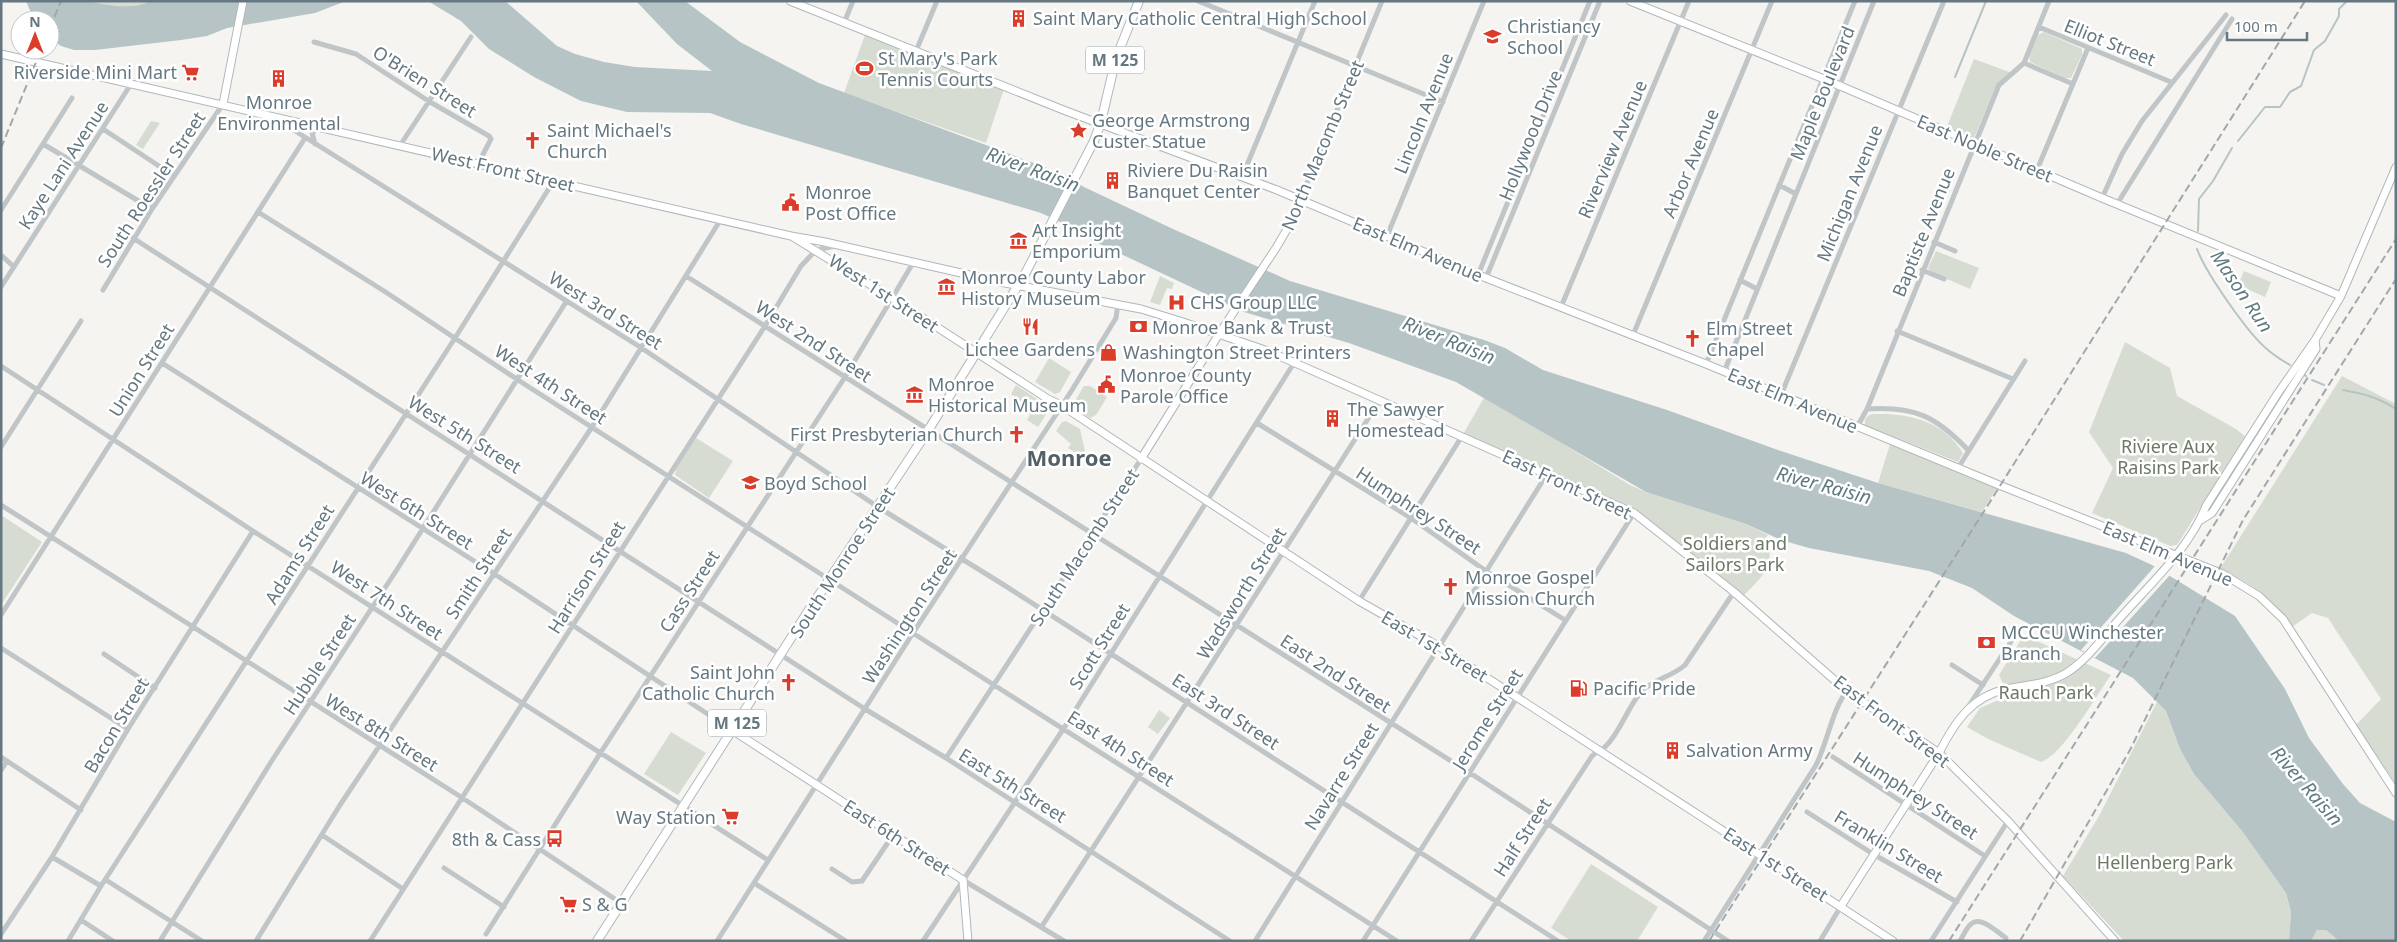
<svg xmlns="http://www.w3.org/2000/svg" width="2397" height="942" viewBox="0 0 2397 942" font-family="'Noto Sans',sans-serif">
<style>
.green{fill:#d7dcd2}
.water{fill:#b6c4c6}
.pier{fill:#f5f4f1}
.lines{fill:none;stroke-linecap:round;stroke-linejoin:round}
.stream{stroke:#b6c4c6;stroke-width:2}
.secondary-casing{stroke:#b0b7ba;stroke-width:9}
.primary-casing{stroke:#b3b8bb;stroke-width:10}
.street{stroke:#c0c5c7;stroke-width:5}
.secondary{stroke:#fff;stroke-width:7}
.primary{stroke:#fff;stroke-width:8}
.rail{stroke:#a1a8ac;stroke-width:2;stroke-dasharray:8 4;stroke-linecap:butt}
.labels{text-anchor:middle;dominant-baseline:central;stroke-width:5;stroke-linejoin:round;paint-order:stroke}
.shield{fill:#fff;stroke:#93a0a7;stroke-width:1}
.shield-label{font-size:16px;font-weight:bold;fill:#657881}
.poi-label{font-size:18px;fill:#657881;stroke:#fff;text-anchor:start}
.street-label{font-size:18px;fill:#657881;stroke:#fff}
.park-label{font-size:18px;fill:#6a7963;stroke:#fff}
.water-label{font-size:19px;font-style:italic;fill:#607a7f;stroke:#fff}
.district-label{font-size:22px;font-weight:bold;fill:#526067;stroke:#fff}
</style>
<rect width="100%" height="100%" fill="#f5f4f1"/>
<path class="green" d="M84 1H151C131 10 104 8 84 1Z
M866 32 1005 86 986 143 844 93Z
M2044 32 2082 49V55L2071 78H2065L2030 62 2029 55 2038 35Z
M1974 59 2012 73 1993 94 1974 138 1969 139 1946 129Z
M151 121 160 123 143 149 136 145Z
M1936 251 1979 268 1970 289 1931 272 1928 268Z
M2244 271 2271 282 2265 297 2238 285Z
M1160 276 1174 283 1172 289 1167 288 1160 305 1150 302Z
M2125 342 2170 368 2177 396 2236 429 2245 436 2177 545 2170 546 2092 513 2113 468 2089 432Z
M1049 358 1071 372 1060 392 1055 394 1035 382Z
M2342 376 2396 404V784L2356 725 2381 699 2328 618 2312 613 2292 627C2274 599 2250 582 2220 569Z
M1016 385 1046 405 1047 413 1038 427 1027 420 1030 415 1019 407 1022 402 1011 394Z
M1084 386H1090L1107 397 1096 415 1090 418 1073 407V404Z
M1485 396 1630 485 1646 492 1746 524 1768 535 1764 541C1781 565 1757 580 1742 598L1634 513 1462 436Z
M1874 414C1909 413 1944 421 1963 453L1958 462 1865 425V419L1869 415Z
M1066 421 1080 429 1087 460 1068 448 1071 444 1056 431 1062 422Z
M696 438 733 461 709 498 675 475 676 469Z
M1891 441 1999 485 1982 512 1878 483Z
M1 515 42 542 1 605Z
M2024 635 2111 675C2096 696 2063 755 2041 762L1988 739 1967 727 1980 708 2003 698V684L1999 675Z
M2157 702 2166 711 2180 749 2194 774 2242 831 2286 893 2291 912 2289 941H2124L2063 876 2099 816Z
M1159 710 1170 718 1158 734 1148 727Z
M671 732 706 753 678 795 644 774Z
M1591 864 1658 907 1637 941H1571L1551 928Z
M2317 930H2326L2339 941H2311Z"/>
<path class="water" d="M26 1C44 1 63 0 81 1 105 3 127 12 151 1H346L315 13 227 28 207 36 181 40 95 50H74L61 46 50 38V20H34Z
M428 1H505L557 46 575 54 604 62 635 67 712 71 677 44 636 1H685L740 42 819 83 1066 175 1084 187 1173 229 1290 281 1484 340 1505 348 1543 370 1667 410 1781 451 1878 483 2126 553 2152 565 2235 616 2285 689 2309 738 2343 784 2360 803 2396 822V941H2339L2326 930H2317L2311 941H2289L2291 912 2286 893 2242 831 2194 774 2180 749 2166 711 2133 678 2014 616 1972 588 1929 571 1809 548 1781 540 1746 524 1646 492 1456 382 1349 343 1244 312 1070 230 1067 225 1041 213 741 124 710 113 627 112 581 101 534 77 489 49 461 21Z"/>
<path class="pier" d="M2155 566 2170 575 2095 658 2081 650Z"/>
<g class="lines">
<path class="stream" d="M1955 77 1986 1
M2238 141 2265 107H2280L2290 92 2301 86 2314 50 2325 41 2339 16V9L2347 1
M2198 231 2199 199 2213 181 2232 148
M2197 249C2206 273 2248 334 2268 350 2275 356 2283 361 2290 365
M2304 375 2306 376
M2312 380 2324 385
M2343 390C2365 394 2377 397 2396 409"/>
<defs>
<path id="secondary" d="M790 1 1066 111 1277 190 1486 278 1706 364 1999 485 2223 574 2259 596 2283 619 2396 793
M1630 1 1824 79 2102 198 2341 296
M1 54 791 236 825 242 1005 283 1141 309 1183 322 1268 351 1634 513 1734 592 1847 691 1939 753 2008 821 2115 941
M223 104 243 1
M793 237 892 298 1048 399 1061 405 1359 601 1438 646 1893 941
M1141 459 1219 334 1276 248 1293 219 1300 200
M2201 520 2212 513 2316 349 2315 340
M732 730 963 880 968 941
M1841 906 1939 753C1954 723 1971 697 2006 689 2026 685 2049 684 2068 672 2089 658 2104 636 2121 617 2151 583 2189 549 2206 506L2278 393 2315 340 2341 296 2396 167"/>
<path id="primary" d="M597 941 807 613 929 429 1025 274 1094 141 1101 122 1116 58 1139 1"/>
</defs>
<use href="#secondary" class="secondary-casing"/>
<use href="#primary" class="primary-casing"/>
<path class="street" d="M1198 1 1443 102
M844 23 853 1
M2039 27 2171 82
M314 42 356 54 430 102 489 136 491 139 478 164
M916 51 937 1
M2024 63 2073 84
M276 119 640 347 878 507 1004 585 1558 941
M103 129 174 176
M43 144 152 209
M315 144 312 133 319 127
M401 144 471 37
M2037 170 2088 48
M1242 177 1315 1
M1779 185 1796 194
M2102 198 2122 154 2142 121 2226 15
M1300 200 1382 1
M2117 204 2232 19
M1 210 72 98
M258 212 384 291 518 380 994 685 1397 941
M1387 236 1484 1
M133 238 865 709 946 758 1230 941
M1934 242 1955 251
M1 255 14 267
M1922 270 1944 279
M1478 275 1590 1
M686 276 1470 773 1728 941
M1486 278 1600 1
M1740 280 1757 289
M1 287 131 84
M103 290 152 209 223 104
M1561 307 1689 1
M1897 331 2013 379
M1633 335 1772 1
M162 363 493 573 732 730
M1706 364 1855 1
M1 366 253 531 768 860
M1724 372 1874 1
M1781 395 1944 1
M1867 409C1914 406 1936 416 1968 450
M1257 423 1411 518 1486 571 1565 620
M1857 427 1867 409 1999 85 2024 63 2049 1
M1 447 81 321
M1958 468 2025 361
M1 505 461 797 621 903
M1359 601 1462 436
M1 615 305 138
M1 648 128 729
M104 654 155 688
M1952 665 1983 685
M1968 707 2016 634
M1 757 81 810
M1833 757 1985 856
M946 758 1141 459
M1 770 7 761
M1807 812 1873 854 1957 902
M322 835 403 889
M52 857 101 886
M444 868 504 907
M832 869 852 882 862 881 893 835
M106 880 202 941
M963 880 1064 941
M754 883 846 941
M81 920 113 941
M1042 926C1156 752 1268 576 1380 400
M1 934 52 857 128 729 253 531
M486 934 601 752 845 377 913 263
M68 941 101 886 455 338 553 182
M160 941 271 762 396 571 566 302
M256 941 340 805 592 427 721 219
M370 941 765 326 801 266 816 250 835 246
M717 941 913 633 1072 390 1116 318 1118 304
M923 941 1064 728 1294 363
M1255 941 1547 474
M1363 941 1634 513
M1471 941 1592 756C1596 752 1601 750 1605 747 1621 732 1627 707 1642 691 1655 678 1672 677 1685 665L1734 592
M1704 941 1816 765C1827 744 1833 707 1847 691
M1820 941 1841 906
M1931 941 2008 821
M1960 941C1963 936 1967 927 1971 924 1981 915 1998 933 2006 938"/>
<use href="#secondary" class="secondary"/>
<use href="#primary" class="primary"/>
<path class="rail" d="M50 28 61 1
M1 148 41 50
M1709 941 1988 505 2305 1
M1949 941 2396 239
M2020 941 2130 750 2243 520 2396 279"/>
</g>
<defs>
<symbol id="building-bare" viewBox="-9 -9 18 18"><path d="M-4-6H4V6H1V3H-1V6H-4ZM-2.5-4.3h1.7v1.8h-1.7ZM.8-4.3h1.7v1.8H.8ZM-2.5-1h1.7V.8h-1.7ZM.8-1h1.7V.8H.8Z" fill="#dc3d2a" stroke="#fff" stroke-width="2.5" paint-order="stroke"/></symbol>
<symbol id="school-bare" viewBox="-9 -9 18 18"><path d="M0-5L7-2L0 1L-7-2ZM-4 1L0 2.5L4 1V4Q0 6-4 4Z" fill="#dc3d2a" stroke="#fff" stroke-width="2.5" paint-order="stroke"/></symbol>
<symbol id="stadium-bare" viewBox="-9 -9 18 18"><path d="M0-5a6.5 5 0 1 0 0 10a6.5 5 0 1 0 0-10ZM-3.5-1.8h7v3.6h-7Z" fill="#dc3d2a" stroke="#fff" stroke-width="2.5" paint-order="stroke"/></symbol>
<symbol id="supermarket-bare" viewBox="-9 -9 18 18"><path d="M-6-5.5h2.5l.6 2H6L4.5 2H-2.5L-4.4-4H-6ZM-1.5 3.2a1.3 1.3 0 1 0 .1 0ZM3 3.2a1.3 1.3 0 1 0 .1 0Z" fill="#dc3d2a" stroke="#fff" stroke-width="2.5" paint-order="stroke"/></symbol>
<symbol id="sight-bare" viewBox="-9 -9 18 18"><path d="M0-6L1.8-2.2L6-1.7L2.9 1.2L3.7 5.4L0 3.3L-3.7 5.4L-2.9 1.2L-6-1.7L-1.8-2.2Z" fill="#dc3d2a" stroke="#fff" stroke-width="2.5" paint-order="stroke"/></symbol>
<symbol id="church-bare" viewBox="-9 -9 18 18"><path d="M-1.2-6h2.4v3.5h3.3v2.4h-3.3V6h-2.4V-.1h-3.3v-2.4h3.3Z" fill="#dc3d2a" stroke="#fff" stroke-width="2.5" paint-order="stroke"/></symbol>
<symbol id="civic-bare" viewBox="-9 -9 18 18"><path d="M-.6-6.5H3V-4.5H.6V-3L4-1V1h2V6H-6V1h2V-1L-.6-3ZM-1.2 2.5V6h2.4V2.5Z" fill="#dc3d2a" stroke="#fff" stroke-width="2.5" paint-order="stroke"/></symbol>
<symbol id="museum-bare" viewBox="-9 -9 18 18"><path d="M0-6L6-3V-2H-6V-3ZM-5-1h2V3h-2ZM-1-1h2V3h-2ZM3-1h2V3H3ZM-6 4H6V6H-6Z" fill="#dc3d2a" stroke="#fff" stroke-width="2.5" paint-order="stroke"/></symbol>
<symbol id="hospital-bare" viewBox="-9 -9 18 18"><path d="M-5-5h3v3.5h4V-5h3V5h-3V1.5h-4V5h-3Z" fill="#dc3d2a" stroke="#fff" stroke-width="2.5" paint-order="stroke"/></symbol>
<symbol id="restaurant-bare" viewBox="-9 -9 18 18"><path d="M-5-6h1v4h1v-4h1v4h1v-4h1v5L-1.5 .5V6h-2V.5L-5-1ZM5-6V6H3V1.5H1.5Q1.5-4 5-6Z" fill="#dc3d2a" stroke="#fff" stroke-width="2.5" paint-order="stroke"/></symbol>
<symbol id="bank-bare" viewBox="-9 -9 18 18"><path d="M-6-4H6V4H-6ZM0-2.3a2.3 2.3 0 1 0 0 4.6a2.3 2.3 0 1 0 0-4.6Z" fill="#dc3d2a" stroke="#fff" stroke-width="2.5" paint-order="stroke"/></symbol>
<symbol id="shop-bare" viewBox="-9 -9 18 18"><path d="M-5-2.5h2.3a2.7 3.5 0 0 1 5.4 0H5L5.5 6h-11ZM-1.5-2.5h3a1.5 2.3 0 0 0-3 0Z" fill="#dc3d2a" stroke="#fff" stroke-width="2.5" paint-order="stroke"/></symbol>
<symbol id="fuel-bare" viewBox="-9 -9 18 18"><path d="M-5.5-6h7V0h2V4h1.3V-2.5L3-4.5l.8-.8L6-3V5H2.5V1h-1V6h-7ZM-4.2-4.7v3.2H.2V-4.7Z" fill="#dc3d2a" stroke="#fff" stroke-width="2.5" paint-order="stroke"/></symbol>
<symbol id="bus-bare" viewBox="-9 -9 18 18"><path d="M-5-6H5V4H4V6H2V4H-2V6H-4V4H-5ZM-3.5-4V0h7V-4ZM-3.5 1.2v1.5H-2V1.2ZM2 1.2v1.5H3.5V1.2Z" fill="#dc3d2a" stroke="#fff" stroke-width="2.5" paint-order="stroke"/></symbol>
</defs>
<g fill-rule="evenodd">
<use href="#building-bare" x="1006" y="6" width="25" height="25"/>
<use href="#school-bare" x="1480" y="24" width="25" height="25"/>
<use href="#stadium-bare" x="852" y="56" width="25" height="25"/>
<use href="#supermarket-bare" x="178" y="60" width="25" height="25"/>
<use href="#building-bare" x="266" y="66" width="25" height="25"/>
<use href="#sight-bare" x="1066" y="118" width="25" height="25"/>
<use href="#church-bare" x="520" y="128" width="25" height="25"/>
<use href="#building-bare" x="1100" y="168" width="25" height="25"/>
<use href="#civic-bare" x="778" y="190" width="25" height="25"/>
<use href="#museum-bare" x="1006" y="228" width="25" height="25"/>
<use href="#museum-bare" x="934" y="274" width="25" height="25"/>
<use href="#hospital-bare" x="1164" y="290" width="25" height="25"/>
<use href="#restaurant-bare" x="1018" y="314" width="25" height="25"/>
<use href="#bank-bare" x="1126" y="314" width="25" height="25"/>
<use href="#church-bare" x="1680" y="326" width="25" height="25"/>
<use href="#shop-bare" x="1096" y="340" width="25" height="25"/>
<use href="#civic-bare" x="1094" y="372" width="25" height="25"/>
<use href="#museum-bare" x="902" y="382" width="25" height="25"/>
<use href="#building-bare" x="1320" y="406" width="25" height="25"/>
<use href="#church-bare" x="1004" y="422" width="25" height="25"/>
<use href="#school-bare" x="738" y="470" width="25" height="25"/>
<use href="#church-bare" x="1438" y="574" width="25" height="25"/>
<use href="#bank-bare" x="1974" y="630" width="25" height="25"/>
<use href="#church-bare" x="776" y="670" width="25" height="25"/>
<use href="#fuel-bare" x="1566" y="676" width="25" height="25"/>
<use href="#building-bare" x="1660" y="738" width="25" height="25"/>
<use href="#supermarket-bare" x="718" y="804" width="25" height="25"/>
<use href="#bus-bare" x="542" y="826" width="25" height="25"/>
<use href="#supermarket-bare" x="556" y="892" width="25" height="25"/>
</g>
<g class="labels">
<g class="shield">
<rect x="1086" y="46.5" width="58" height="27" rx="4"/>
<rect x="708" y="709.5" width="58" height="27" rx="4"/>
</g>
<g class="shield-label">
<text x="1115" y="60">M 125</text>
<text x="737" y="723">M 125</text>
</g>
<g class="poi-label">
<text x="1033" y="18">Saint Mary Catholic Central High School</text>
<text x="1507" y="26">Christiancy<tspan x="1507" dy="21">School</tspan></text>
<text x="878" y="58">St Mary's Park<tspan x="878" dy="21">Tennis Courts</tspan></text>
<text x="177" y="72" text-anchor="end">Riverside Mini Mart</text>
<text x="279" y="102" text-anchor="middle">Monroe<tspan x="279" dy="21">Environmental</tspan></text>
<text x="1092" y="120">George Armstrong<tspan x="1092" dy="21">Custer Statue</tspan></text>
<text x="547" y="130">Saint Michael's<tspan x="547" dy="21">Church</tspan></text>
<text x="1127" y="170">Riviere Du Raisin<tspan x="1127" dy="21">Banquet Center</tspan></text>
<text x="805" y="192">Monroe<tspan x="805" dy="21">Post Office</tspan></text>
<text x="1032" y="230">Art Insight<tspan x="1032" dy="21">Emporium</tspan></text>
<text x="961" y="277">Monroe County Labor<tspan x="961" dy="21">History Museum</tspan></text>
<text x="1190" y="302">CHS Group LLC</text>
<text x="1152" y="327">Monroe Bank &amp; Trust</text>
<text x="1706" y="328">Elm Street<tspan x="1706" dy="21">Chapel</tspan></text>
<text x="1030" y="349" text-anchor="middle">Lichee Gardens</text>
<text x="1123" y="352">Washington Street Printers</text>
<text x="1120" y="375">Monroe County<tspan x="1120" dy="21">Parole Office</tspan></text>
<text x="928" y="384">Monroe<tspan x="928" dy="21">Historical Museum</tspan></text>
<text x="1347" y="409">The Sawyer<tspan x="1347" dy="21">Homestead</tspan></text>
<text x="1003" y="434" text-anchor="end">First Presbyterian Church</text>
<text x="764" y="483">Boyd School</text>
<text x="1465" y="577">Monroe Gospel<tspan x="1465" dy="21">Mission Church</tspan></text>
<text x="2001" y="632">MCCCU Winchester<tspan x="2001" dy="21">Branch</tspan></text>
<text x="775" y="672" text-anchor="end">Saint John<tspan x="775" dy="21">Catholic Church</tspan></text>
<text x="1593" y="688">Pacific Pride</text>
<text x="1686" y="750">Salvation Army</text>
<text x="716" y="817" text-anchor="end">Way Station</text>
<text x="541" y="839" text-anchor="end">8th &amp; Cass</text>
<text x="582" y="904">S &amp; G</text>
</g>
<g class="street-label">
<text transform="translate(2110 42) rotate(22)">Elliot Street</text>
<text transform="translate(425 81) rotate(32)">O'Brien Street</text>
<text transform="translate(1822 93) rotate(-68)">Maple Boulevard</text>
<text transform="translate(1423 113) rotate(-68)">Lincoln Avenue</text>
<text transform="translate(1530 135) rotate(-68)">Hollywood Drive</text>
<text transform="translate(1322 145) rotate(-67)">North Macomb Street</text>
<text transform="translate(1985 148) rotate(23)">East Noble Street</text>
<text transform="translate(1612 149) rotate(-67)">Riverview Avenue</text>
<text transform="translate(1690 163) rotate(-67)">Arbor Avenue</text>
<text transform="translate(63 165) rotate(-57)">Kaye Lani Avenue</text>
<text transform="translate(503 169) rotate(13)">West Front Street</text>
<text transform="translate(151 189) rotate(-57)">South Roessler Street</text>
<text transform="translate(1849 193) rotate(-68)">Michigan Avenue</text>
<text transform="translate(1923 232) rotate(-68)">Baptiste Avenue</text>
<text transform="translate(1418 249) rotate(23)">East Elm Avenue</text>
<text transform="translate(884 293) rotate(33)">West 1st Street</text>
<text transform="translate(606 310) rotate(32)">West 3rd Street</text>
<text transform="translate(814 341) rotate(33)">West 2nd Street</text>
<text transform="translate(141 370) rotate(-58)">Union Street</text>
<text transform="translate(551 384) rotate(33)">West 4th Street</text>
<text transform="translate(1793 400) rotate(23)">East Elm Avenue</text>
<text transform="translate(465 434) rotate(32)">West 5th Street</text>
<text transform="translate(1567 484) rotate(25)">East Front Street</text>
<text transform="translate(417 510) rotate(32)">West 6th Street</text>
<text transform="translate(1419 510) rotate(33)">Humphrey Street</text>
<text transform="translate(1084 547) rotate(-57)">South Macomb Street</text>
<text transform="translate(2168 553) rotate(23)">East Elm Avenue</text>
<text transform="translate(299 554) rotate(-58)">Adams Street</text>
<text transform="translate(842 562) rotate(-57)">South Monroe Street</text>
<text transform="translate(478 573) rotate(-57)">Smith Street</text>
<text transform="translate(586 577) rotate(-58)">Harrison Street</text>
<text transform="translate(689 591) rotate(-57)">Cass Street</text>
<text transform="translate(1241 593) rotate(-58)">Wadsworth Street</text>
<text transform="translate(387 600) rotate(33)">West 7th Street</text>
<text transform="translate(909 616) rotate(-57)">Washington Street</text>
<text transform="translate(1099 646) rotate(-58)">Scott Street</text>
<text transform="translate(1435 646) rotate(31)">East 1st Street</text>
<text transform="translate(319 664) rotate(-57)">Hubble Street</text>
<text transform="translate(1336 673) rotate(33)">East 2nd Street</text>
<text transform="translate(1226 711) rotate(33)">East 3rd Street</text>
<text transform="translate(1487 719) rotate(-58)">Jerome Street</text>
<text transform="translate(1892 721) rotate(37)">East Front Street</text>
<text transform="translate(116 725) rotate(-59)">Bacon Street</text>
<text transform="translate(382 732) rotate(32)">West 8th Street</text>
<text transform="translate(1121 748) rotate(33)">East 4th Street</text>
<text transform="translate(1341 776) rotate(-58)">Navarre Street</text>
<text transform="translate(1013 785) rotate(32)">East 5th Street</text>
<text transform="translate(1916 795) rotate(33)">Humphrey Street</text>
<text transform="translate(897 837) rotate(33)">East 6th Street</text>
<text transform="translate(1522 837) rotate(-57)">Half Street</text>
<text transform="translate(1889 846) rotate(31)">Franklin Street</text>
<text transform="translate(1776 864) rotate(33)">East 1st Street</text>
</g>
<g class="park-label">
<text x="2168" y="446">Riviere Aux<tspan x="2168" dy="21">Raisins Park</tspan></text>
<text x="1735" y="543">Soldiers and<tspan x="1735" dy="21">Sailors Park</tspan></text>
<text x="2046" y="692">Rauch Park</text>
<text x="2165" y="862">Hellenberg Park</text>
</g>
<g class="water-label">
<text transform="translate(1033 169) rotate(20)">River Raisin</text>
<text transform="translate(2242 291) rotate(56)">Mason Run</text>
<text transform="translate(1449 340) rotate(22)">River Raisin</text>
<text transform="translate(1824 485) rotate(15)">River Raisin</text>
<text transform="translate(2307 786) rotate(49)">River Raisin</text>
</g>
<g class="district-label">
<text x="1069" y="457">Monroe</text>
</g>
</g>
<rect width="2397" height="942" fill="none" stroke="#657881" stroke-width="5"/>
<g transform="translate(35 35)"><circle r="24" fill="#ffffff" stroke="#c1c9cd"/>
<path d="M0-4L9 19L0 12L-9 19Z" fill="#dc3d2a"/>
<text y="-8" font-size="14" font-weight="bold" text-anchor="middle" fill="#657881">N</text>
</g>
<path d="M2227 32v8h80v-8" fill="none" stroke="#657881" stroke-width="2.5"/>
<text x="2234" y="32" font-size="15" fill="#657881" stroke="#ffffff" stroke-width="4" paint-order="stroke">100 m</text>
</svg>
